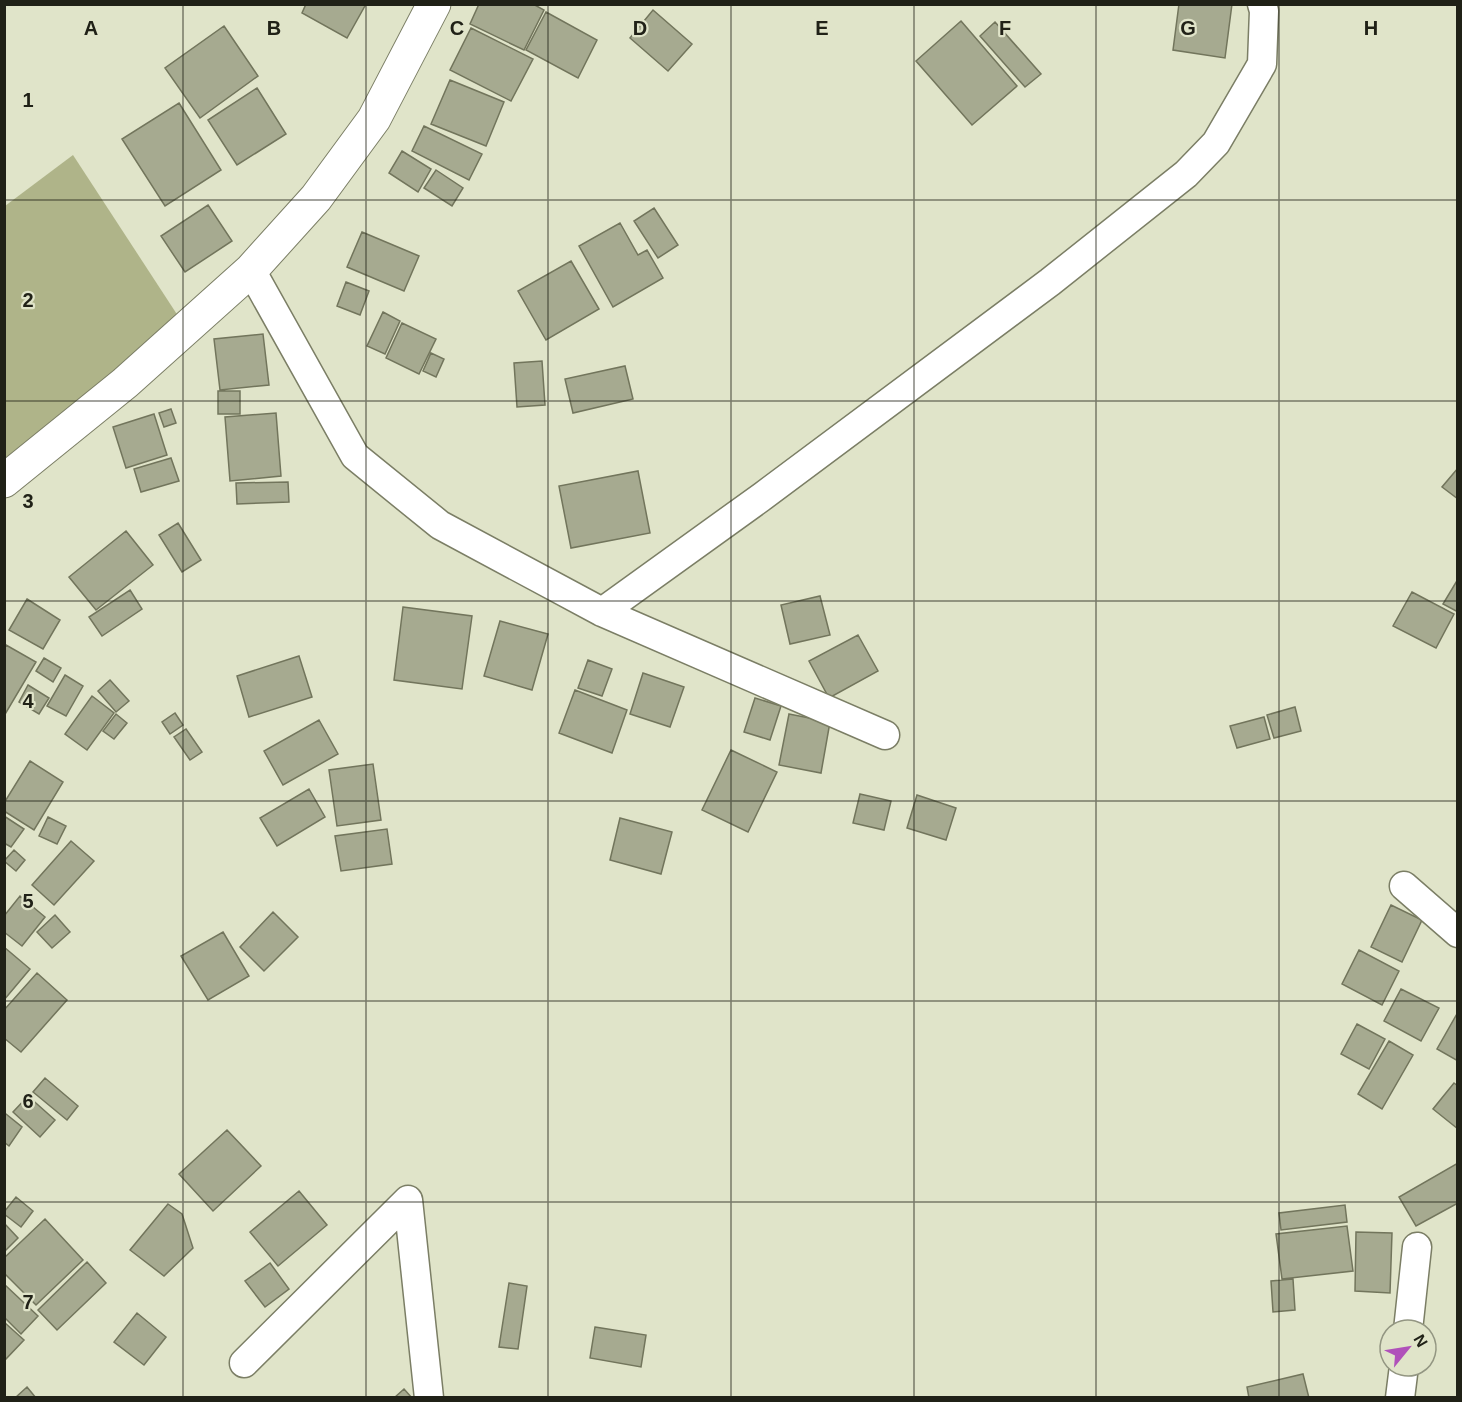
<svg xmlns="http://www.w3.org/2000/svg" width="1462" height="1402" viewBox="0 0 1462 1402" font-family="Helvetica,sans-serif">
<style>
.green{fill:#afb489}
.building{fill:#a6aa90;stroke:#72755c;stroke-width:1.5}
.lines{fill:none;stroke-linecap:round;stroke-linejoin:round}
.minor-casing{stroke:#7b7e65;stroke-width:31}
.tertiary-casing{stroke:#7b7e65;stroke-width:35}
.minor{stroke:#fff;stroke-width:28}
.tertiary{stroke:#fff;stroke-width:33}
.grid{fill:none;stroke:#202117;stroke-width:1.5;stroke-opacity:0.55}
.grid-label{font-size:20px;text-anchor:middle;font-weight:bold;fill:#202117;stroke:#e0e4c9;stroke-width:4.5;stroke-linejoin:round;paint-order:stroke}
</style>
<rect width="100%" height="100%" fill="#e0e4c9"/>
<path class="green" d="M73 155 182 322 5 463V206Z"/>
<path class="building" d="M306 4H366L347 38 302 13Z
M479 4H533L544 10 524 50 470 24Z
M1179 4H1232L1225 58 1173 50Z
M653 10 692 44 668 71 630 38Z
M546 12 597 40 578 78 526 50Z
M961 21 1017 86 972 125 916 61Z
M995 22 1041 74 1025 87 980 36Z
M224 26 258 76 200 118 165 68Z
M471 28 533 59 511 101 450 70Z
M450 80 504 102 486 146 431 124Z
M257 88 286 134 237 165 208 120Z
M179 103 221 170 165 206 122 139Z
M424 126 482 154 469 180 412 151Z
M402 151 431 169 418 192 389 173Z
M436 170 463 188 452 206 424 188Z
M208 205 232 241 185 272 161 236Z
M654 208 678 245 658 258 634 221Z
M620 223 638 255 647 250 663 278 613 307 579 246Z
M362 232 419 256 404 291 347 267Z
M571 261 599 309 546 340 518 291Z
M346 282 369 291 360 315 337 306Z
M383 312 400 321 385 354 367 346Z
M402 323 436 339 419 374 386 358Z
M263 334 269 385 220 390 214 339Z
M431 353 444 359 436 377 423 371Z
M542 361 545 405 517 407 514 363Z
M625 366 633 399 573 413 565 379Z
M218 391H240V414H218Z
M171 409 176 423 164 427 159 413Z
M276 413 281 476 230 481 225 417Z
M154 414 167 455 126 468 113 427Z
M171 458 179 481 141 492 134 469Z
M1458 468V499L1442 487Z
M638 471 650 533 571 548 559 486Z
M288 482 289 502 237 504 236 483Z
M178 523 201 560 182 572 159 535Z
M126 531 153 565 96 610 69 577Z
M1458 579V612L1443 604Z
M130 590 142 609 102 636 89 617Z
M1412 592 1454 614 1436 648 1393 626Z
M820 596 830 635 790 644 781 605Z
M27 599 60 620 43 649 9 630Z
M403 607 472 616 462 689 394 680Z
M500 621 548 634 532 690 484 676Z
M858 635 878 671 829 698 809 661Z
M6 645 36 662 4 716V648Z
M299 656 312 697 249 717 237 676Z
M44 658 61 668 53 682 36 671Z
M588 660 612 669 602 696 578 688Z
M643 673 684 687 670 727 630 714Z
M65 675 83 686 66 716 47 706Z
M110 680 129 701 116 712 98 691Z
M28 685 49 698 39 714 19 702Z
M575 690 627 710 612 753 559 733Z
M92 696 114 713 87 750 65 734Z
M755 698 781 706 770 740 744 732Z
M1295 707 1301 731 1274 738 1267 715Z
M175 713 183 725 170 734 162 722Z
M116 714 127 723 114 739 103 731Z
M789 714 830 722 821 773 779 765Z
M1264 717 1270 739 1237 748 1230 726Z
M319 720 338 754 283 785 264 751Z
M186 729 202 752 190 760 174 737Z
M731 750 777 772 748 832 702 810Z
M30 761 63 782 34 830 4 811V803Z
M373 764 381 820 337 826 329 770Z
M309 789 325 817 277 846 260 818Z
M860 794 891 801 884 830 853 823Z
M917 795 956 808 946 840 907 828Z
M4 816 24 829 11 847 4 843Z
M48 817 66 826 57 844 39 836Z
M620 818 672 832 661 874 610 860Z
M387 829 392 864 341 871 335 836Z
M71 841 94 861 54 905 32 885Z
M14 850 25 860 16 871 4 861Z
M20 896 45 917 22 946 4 932V916Z
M1391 905 1422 920 1402 962 1371 947Z
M273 912 298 937 264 971 240 947Z
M55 915 70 932 52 948 37 932Z
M223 932 249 976 208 1000 181 956Z
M4 947 30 969 4 1000Z
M1359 950 1399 971 1382 1005 1342 984Z
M37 973 67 1000 21 1052 4 1038V1010Z
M1401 989 1439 1008 1421 1041 1384 1021Z
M1458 1012V1061L1437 1049Z
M1357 1024 1385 1039 1369 1069 1341 1054Z
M1389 1041 1413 1055 1382 1109 1358 1094Z
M45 1078 78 1106 67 1120 33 1092Z
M1454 1083 1458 1086V1129L1433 1109Z
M28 1096 55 1120 40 1137 13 1112Z
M6 1114 22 1127 9 1146 4 1142V1116Z
M227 1130 261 1166 213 1211 179 1174Z
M1458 1163V1203L1416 1226 1399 1197Z
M299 1191 327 1225 278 1266 250 1232Z
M16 1197 33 1211 21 1227 4 1214V1212Z
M168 1204 182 1214 193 1248 164 1276 130 1250Z
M1345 1205 1347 1222 1281 1230 1279 1213Z
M45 1219 83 1260 36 1305 4 1273V1258Z
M4 1223 18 1238 4 1252Z
M1347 1226 1353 1271 1282 1279 1276 1234Z
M1356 1232 1392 1233 1390 1293 1355 1291Z
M87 1262 106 1283 57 1330 38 1310Z
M270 1263 289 1289 265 1307 245 1281Z
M1293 1279 1295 1310 1273 1312 1271 1281Z
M509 1283 527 1286 518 1349 499 1347Z
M4 1284 38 1316 21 1334 4 1317Z
M137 1313 166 1337 144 1365 114 1342Z
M4 1322 24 1340 4 1361Z
M595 1327 646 1335 641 1367 590 1358Z
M1303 1374 1309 1398H1249L1247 1387Z
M27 1387 36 1398H15Z
M404 1389 412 1398H394Z"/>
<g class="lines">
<defs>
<path id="minor" d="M251 270 355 456 440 525 602 612 885 735
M602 612 763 496 1050 282 1186 174 1216 143 1262 64 1264 11 1262 4
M1404 886 1458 933
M1408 1330 1417 1247
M244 1363 408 1200 429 1398
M1400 1398 1404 1366"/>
<path id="tertiary" d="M4 481 125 383 251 270 316 198 374 119 434 4"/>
</defs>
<use href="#minor" class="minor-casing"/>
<use href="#tertiary" class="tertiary-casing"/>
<use href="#minor" class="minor"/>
<use href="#tertiary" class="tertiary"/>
</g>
<path class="grid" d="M183 4V1398M366 4V1398M548 4V1398M731 4V1398M914 4V1398M1096 4V1398M1279 4V1398M4 200H1458M4 401H1458M4 601H1458M4 801H1458M4 1001H1458M4 1202H1458"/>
<g class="grid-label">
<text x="91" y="35">A</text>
<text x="274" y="35">B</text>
<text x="457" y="35">C</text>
<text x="640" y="35">D</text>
<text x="822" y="35">E</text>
<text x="1005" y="35">F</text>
<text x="1188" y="35">G</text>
<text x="1371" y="35">H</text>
<text x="28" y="107">1</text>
<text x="28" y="307">2</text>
<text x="28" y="508">3</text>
<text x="28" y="708">4</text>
<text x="28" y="908">5</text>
<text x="28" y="1108">6</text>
<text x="28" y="1309">7</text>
</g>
<rect width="1462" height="1402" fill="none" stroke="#202117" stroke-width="12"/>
<g transform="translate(1408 1348) rotate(60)"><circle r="28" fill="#e0e4c9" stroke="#939682" stroke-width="1.5"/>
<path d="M0-4.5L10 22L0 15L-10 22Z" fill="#b051ba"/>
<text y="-9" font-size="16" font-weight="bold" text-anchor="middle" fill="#202117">N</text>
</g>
</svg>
